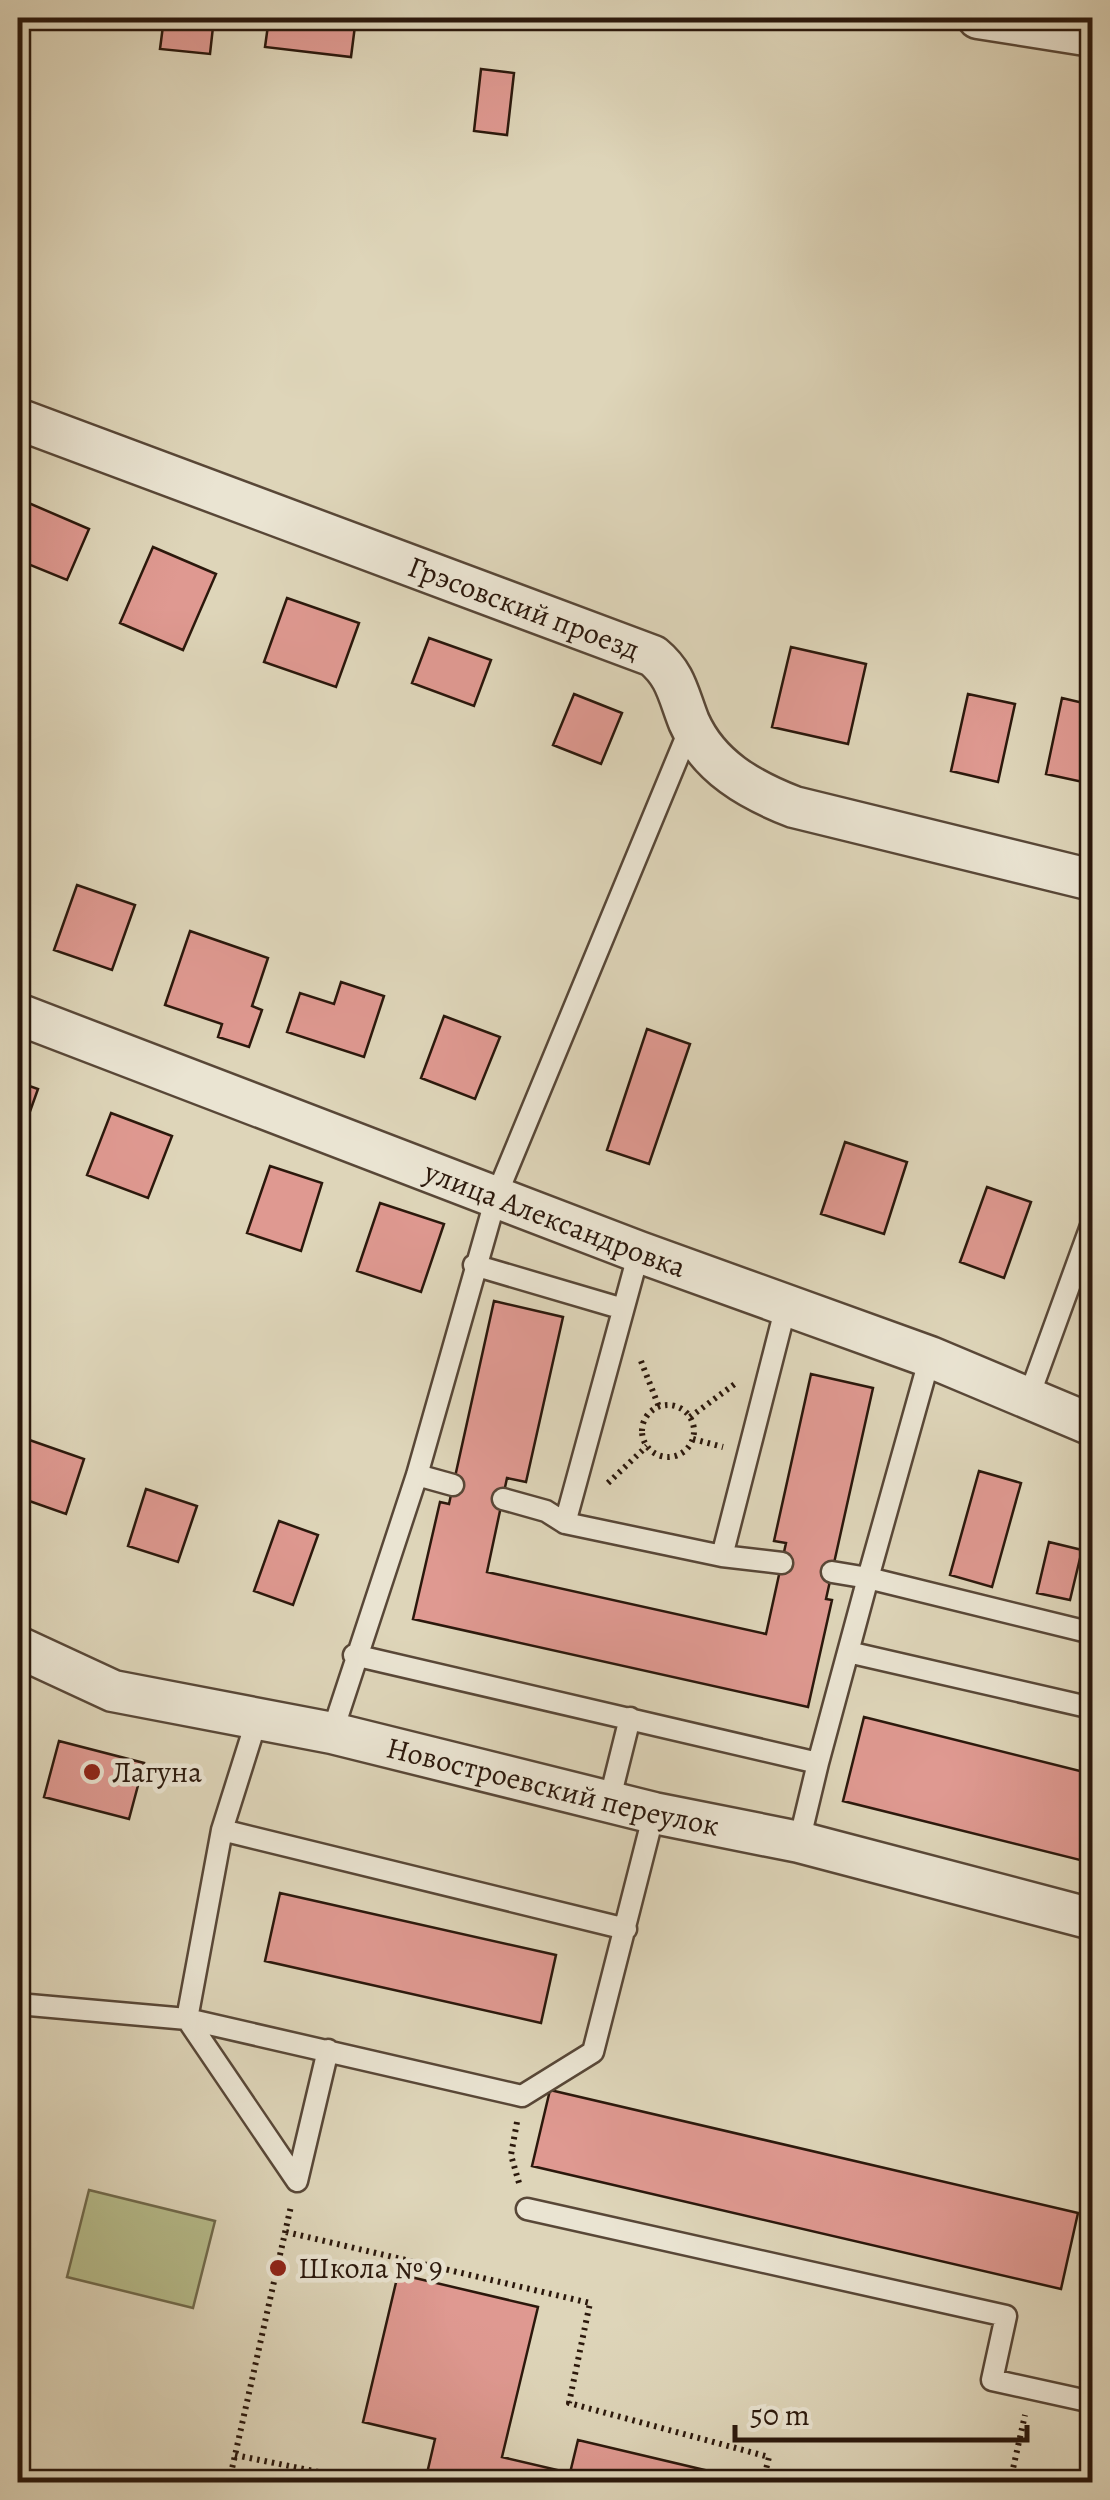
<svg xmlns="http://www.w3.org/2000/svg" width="1110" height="2500" viewBox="0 0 1110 2500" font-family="Alegreya,serif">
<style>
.green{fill:#b6bc8b;stroke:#706a4c;stroke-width:2.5}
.building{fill:#df9991;stroke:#2b180c;stroke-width:2.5}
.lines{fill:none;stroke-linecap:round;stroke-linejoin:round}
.lane-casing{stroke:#584737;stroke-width:25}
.street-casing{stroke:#584737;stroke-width:45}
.path{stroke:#2b180c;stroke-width:6;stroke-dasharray:2.5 5;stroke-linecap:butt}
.lane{stroke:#eae4d2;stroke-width:20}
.street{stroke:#eae4d2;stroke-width:40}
.poi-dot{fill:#8f2418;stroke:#eae4d2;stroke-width:4}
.labels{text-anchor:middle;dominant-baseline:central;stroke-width:9;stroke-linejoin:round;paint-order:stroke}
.street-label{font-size:30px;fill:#2b180c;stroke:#eae4d2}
.poi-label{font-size:30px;fill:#2b180c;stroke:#eae4d2;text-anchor:start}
</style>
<rect width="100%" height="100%" fill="#ded5b9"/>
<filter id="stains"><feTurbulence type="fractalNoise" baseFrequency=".002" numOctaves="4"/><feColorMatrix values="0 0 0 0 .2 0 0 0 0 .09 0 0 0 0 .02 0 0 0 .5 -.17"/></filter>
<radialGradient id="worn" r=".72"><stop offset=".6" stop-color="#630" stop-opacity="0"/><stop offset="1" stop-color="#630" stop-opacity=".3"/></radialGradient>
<path class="green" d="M89 2190 215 2221 193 2308 67 2277Z"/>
<path class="building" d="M164 18H214L210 54 160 49Z
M269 18H356L351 57 265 47Z
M481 69 514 73 507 135 474 131Z
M24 501 89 529 67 580 18 560V518Z
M153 547 216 574 183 650 120 623Z
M287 598 359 623 336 687 264 662Z
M429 638 491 660 474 706 412 683Z
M791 647 866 664 848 744 772 727Z
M574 694 622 713 601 764 553 745Z
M968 694 1015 704 998 782 951 771Z
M1062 698 1092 705V784L1046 774Z
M77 885 135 905 112 970 54 950Z
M190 931 268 958 252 1006 262 1010 249 1047 218 1037 222 1024 165 1005Z
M341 982 384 996 364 1057 287 1032 300 993 334 1004Z
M444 1016 500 1037 475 1099 421 1078Z
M647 1029 690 1044 649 1164 607 1150Z
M18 1082 38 1089 18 1145Z
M111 1113 172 1136 148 1198 87 1175Z
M845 1142 907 1162 884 1234 821 1214Z
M270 1166 322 1183 301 1251 247 1233Z
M987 1187 1031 1202 1004 1278 960 1262Z
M380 1203 444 1224 421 1292 357 1271Z
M494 1301 563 1317 526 1482 507 1478 487 1572 766 1634 786 1543 774 1541 811 1374 873 1388 826 1599 832 1600 808 1707 413 1619 440 1502 449 1504Z
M18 1436 84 1459 66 1514 18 1497Z
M979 1471 1021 1483 992 1587 950 1575Z
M146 1489 197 1506 178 1562 128 1546Z
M279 1521 318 1535 293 1605 254 1591Z
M1049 1542 1082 1550 1070 1600 1037 1593Z
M864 1717 1092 1774V1863L843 1801Z
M59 1741 144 1763 129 1819 44 1797Z
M280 1893 556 1955 541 2023 265 1961Z
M550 2090 1078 2213 1061 2289 532 2166Z
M398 2274 538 2307 502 2457 570 2473 578 2440 713 2472 710 2482H425L435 2439 363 2422Z
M1089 2433 1092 2482H1078Z"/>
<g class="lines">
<defs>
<path id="lane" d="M639 1252 565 1523 722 1556 786 1306
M474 1265 620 1308
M930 1357 868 1578 1092 1633
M1028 1399 1092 1223
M417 1475 453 1485
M503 1499 546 1511 565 1523
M722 1556 782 1563
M832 1572 868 1578 848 1652
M354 1655 818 1763 848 1652 1092 1708
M257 1719 222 1830 187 2019 297 2181
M332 1733 417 1475 497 1194 690 728
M610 1798 630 1718
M222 1830 626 1929
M799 1842 818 1763
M18 2004 187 2019 522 2096 593 2052 654 1813
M297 2181 328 2050
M527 2209 1006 2316 992 2380 1092 2402"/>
<g id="street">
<path d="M978 18 1092 36"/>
<path id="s1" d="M18 419 653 656C676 675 678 694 689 722 709 767 750 790 794 807L1092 880"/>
<path id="s2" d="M18 1014 639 1252 930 1357 1092 1425"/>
<path id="s3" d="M18 1647 113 1691 332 1733 654 1813 799 1842 1092 1919"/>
</g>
</defs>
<use href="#lane" class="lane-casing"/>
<use href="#street" class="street-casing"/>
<path class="path" d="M641 1361 659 1407
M642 1431a26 26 0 1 1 52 0a26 26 0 1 1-52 0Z
M690 1417 736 1383
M693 1439 723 1447
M608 1483 647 1446
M517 2122 511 2155 519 2183
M286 2232 590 2303 569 2403 769 2457 763 2482
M235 2455 319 2472 317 2482
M229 2482 291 2206
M1010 2482 1025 2415"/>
<use href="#lane" class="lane"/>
<use href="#street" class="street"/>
</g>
<g class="poi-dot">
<circle cx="92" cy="1772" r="10"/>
<circle cx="278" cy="2268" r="10"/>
</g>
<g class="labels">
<g class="street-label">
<text stroke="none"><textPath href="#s1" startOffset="540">Грэсовский проезд</textPath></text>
<text stroke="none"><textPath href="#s2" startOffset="575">улица Александровка</textPath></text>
<text stroke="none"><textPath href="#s3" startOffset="555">Новостроевский переулок</textPath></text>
</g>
<g class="poi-label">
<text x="112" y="1772">Лагуна</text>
<text x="298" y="2268">Школа № 9</text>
</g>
</g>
<rect width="1110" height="2500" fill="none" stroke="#ded5b9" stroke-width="60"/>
<rect x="20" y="20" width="1070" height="2460" fill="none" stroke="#2b180c" stroke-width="5"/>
<rect x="30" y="30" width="1050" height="2440" fill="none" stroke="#2b180c" stroke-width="2.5"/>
<path d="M735 2425v15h292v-15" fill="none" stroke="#2b180c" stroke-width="5"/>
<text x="750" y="2425" font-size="30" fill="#2b180c" stroke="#eae4d2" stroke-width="8" paint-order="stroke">50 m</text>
<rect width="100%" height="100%" filter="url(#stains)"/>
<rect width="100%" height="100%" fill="url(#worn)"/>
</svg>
